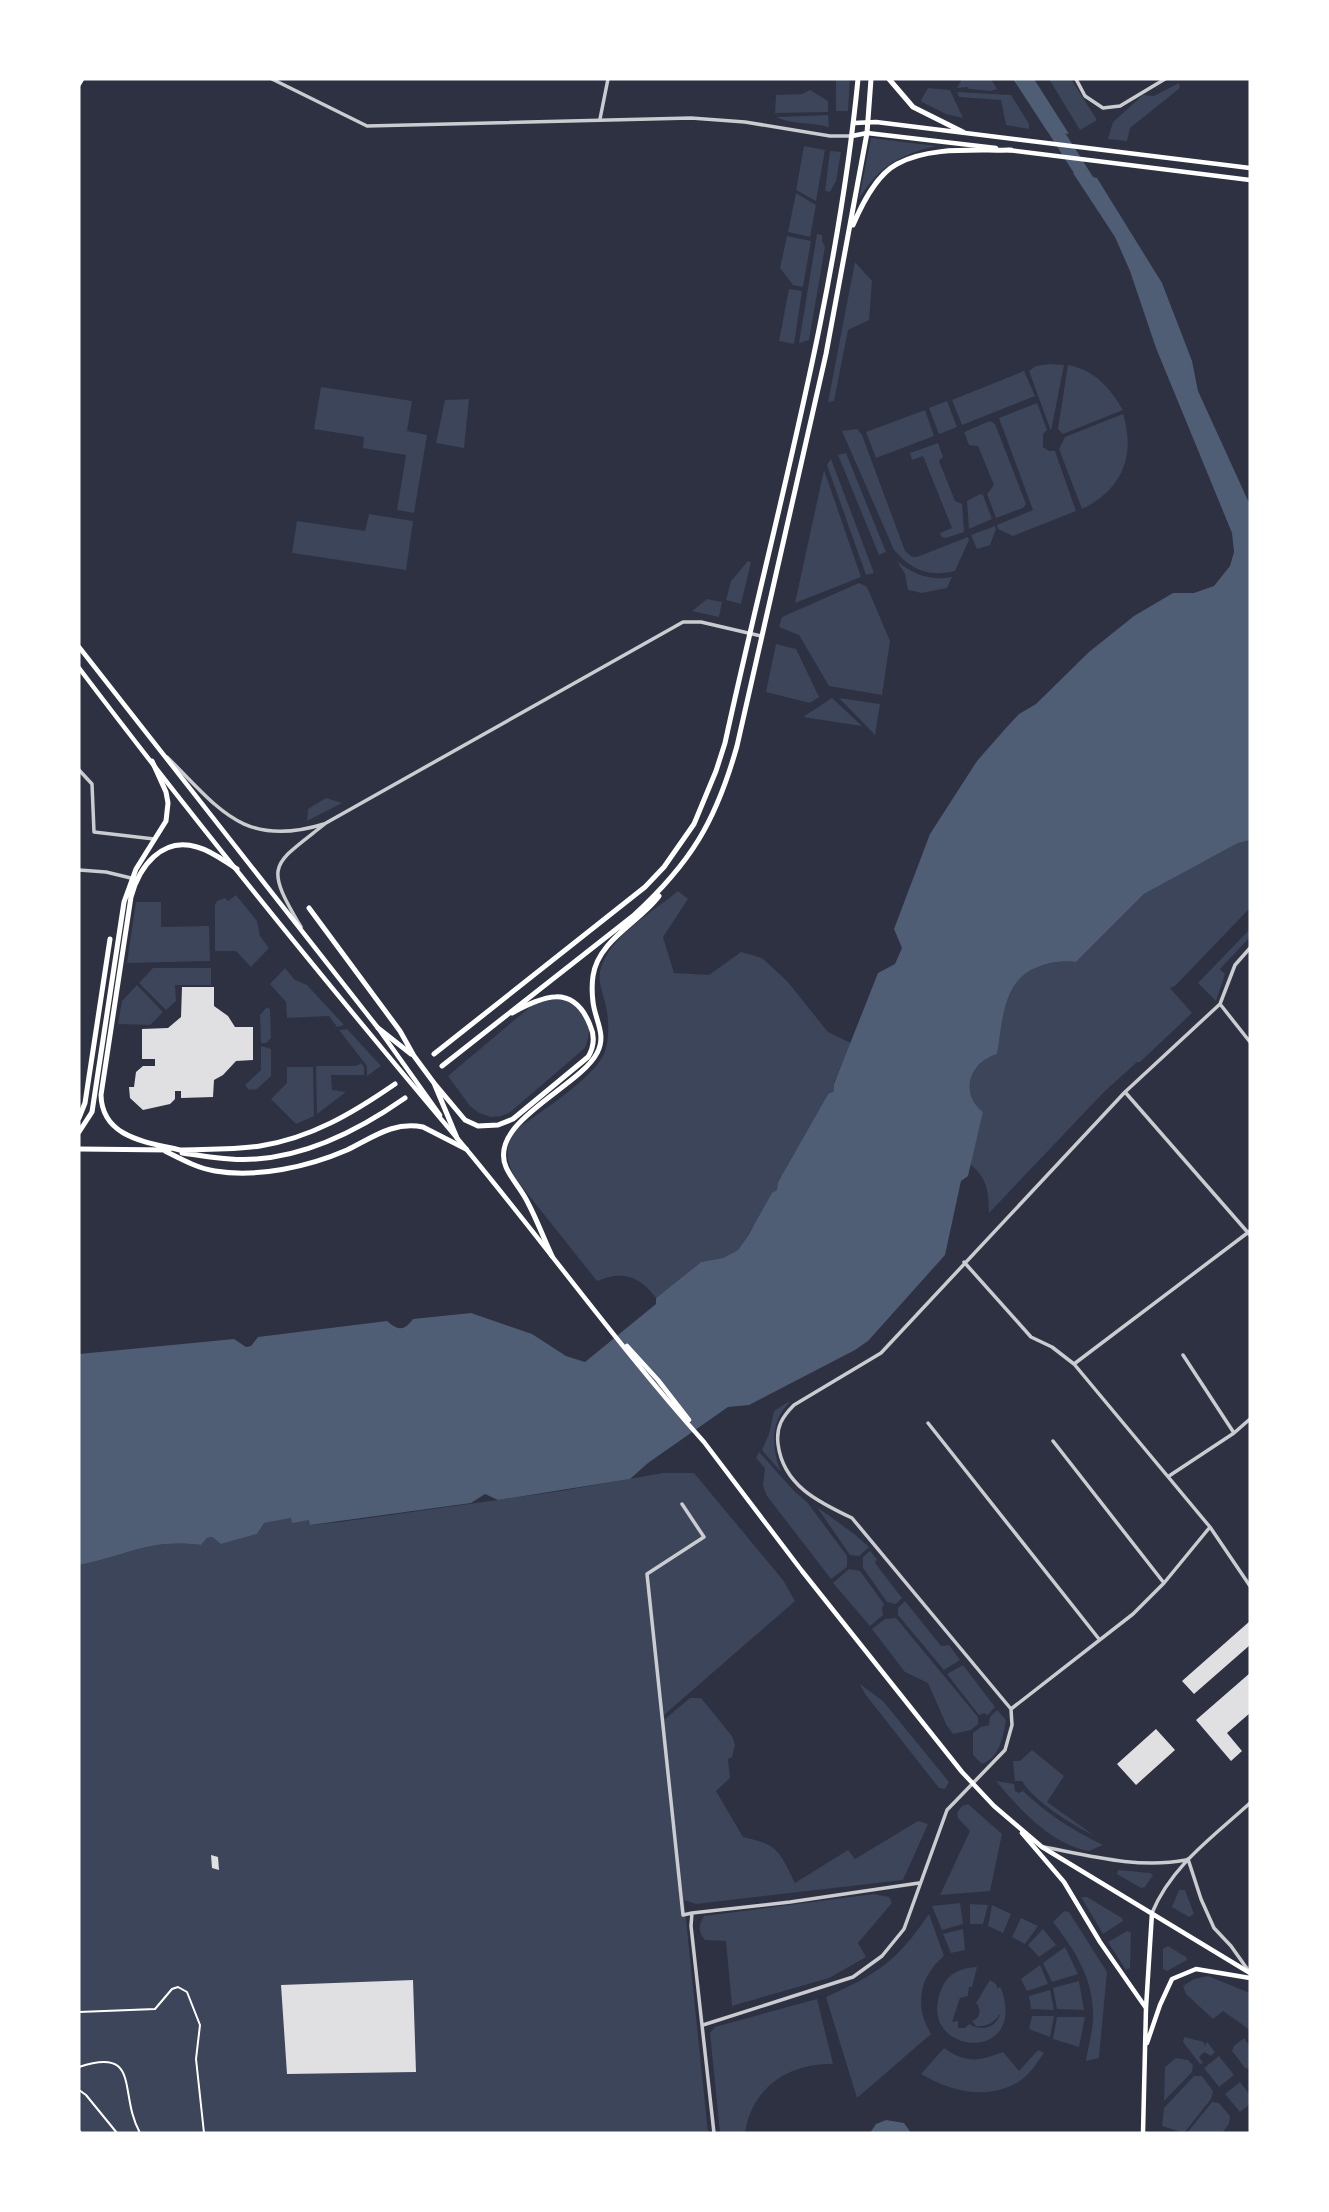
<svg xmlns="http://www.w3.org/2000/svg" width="1329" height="2212" viewBox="0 0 1329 2212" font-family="'DejaVu Sans',sans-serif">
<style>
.green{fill:#3c4559}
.water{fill:#4f5d75}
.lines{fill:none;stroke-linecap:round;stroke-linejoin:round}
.river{stroke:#4f5d75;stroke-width:14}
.building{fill:#e0e0e3}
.path{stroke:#fff;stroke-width:2}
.minor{stroke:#caccd0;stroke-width:3.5}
.tertiary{stroke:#caccd0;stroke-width:3.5}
.secondary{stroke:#fff;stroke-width:4.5}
.primary{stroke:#fff;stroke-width:5}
</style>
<rect width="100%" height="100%" fill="#2d3142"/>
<path class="green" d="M836 79H850L848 111H836Z
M962 79H991L997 89 991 91 969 89 967 87 957 88Z
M1049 79H1071L1097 120 1080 130Z
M1179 83 1180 88 1130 128 1127 141 1108 139 1113 122 1143 95 1154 96Z
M928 88 950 90 963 118 946 114 922 102 921 100Z
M810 90 828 101V112L775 113 776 95 802 94Z
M957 92 1011 95 1029 124V129L1006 125 1001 100 959 97Z
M828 115 829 127C811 122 793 125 776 117Z
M871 138 936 146C899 155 879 166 859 199Z
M804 146 825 150 816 201 796 190Z
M830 151 841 152 836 181 830 192 825 191Z
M796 193 816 205 810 237 788 232Z
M817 234 822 235V241L825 247 809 340 799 343Z
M787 236 811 241 803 287 793 285 780 268Z
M855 262 872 281 869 320 848 330 834 401 828 402Z
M789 289 802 291 794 344 779 341Z
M1050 364 1064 365 1051 431 1029 371 1036 366Z
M1068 365C1095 370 1110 388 1123 410L1063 434 1058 429Z
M1024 371 1035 396 962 425 952 400Z
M321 387 412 401 407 431 427 435 414 513 397 510 406 455 363 448 364 437 314 429Z
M469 399 464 448 436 443 445 400Z
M947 401 957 427 939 434 929 408Z
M1037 403 1047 430 1043 434V447L1049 451H1055L1076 511 1013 536 998 529 997 525 1033 510 999 418Z
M925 410 934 436 876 458 866 432Z
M1123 414C1136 456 1122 490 1082 509L1059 449 1065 437Z
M990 421 995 424 1026 504 1023 508 996 518 987 494 994 485 978 446 969 445 964 432Z
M857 429 862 435 905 551 912 557H917L968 537 969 540 955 571C929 577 912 571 894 550L842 431Z
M938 443 943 457 939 461 955 501 962 504 964 532 946 538 942 537 940 533 952 528 923 456 912 460 910 453Z
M846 453 886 552 879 555 838 455Z
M831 459 874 573 866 575 827 465Z
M824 470 861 577 795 603Z
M980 494 983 495 992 519 969 529 967 501Z
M369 514 413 521 406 570 292 553 297 521 365 531Z
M995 526 996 529 990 545 977 549 971 535Z
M748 561 751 562 741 604 726 600 731 581Z
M897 561C914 575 931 581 952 577L947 588 922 593 908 590 905 574Z
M859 583 867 587 890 641 882 695 829 686 799 635 779 627 782 617Z
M707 599 722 602 719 617 692 611Z
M776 644 796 649 819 697 810 703 766 692Z
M832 698 862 726 803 717Z
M839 698 880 704 875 735Z
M326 798 342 803 307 821 308 809Z
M1250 840V908L1175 986 1170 988 1192 1013 1140 1062H1137L1104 1092 989 1213C989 1191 987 1178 970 1164L983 1112C959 1092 970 1064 997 1053 1003 1022 1002 980 1038 967 1051 962 1063 960 1076 962L1144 894 1238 843Z
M678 891 688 899 663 937 674 973 709 975 741 952 762 958 787 981 828 1032 851 1043 834 1083V1091L828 1094 778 1182 777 1190 738 1250 723 1258 701 1262 656 1298C640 1276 623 1270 597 1281L515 1178C506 1160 503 1144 518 1128 542 1111 592 1079 604 1054 609 1043 609 1024 607 1012 605 995 595 982 602 965 614 933 653 912 678 891Z
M236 895 257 921 260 936 269 948 251 967 236 951H215V905L217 901 225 898 228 901Z
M136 902H161V927L209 926 210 961 127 963Z
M1250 929V937L1220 969 1225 974 1216 1001 1198 983Z
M153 968H211V985H175L176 1001 166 1010 139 983Z
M285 968 295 980 307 985 344 1025 337 1027 329 1016 287 1018 286 1002 270 984Z
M137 985 163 1012 150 1025 118 1024 122 1001Z
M566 997C590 1005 594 1025 585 1048L509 1113 501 1116 491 1117 479 1113 470 1106 448 1076 536 1002Z
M267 1007 270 1009 271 1038 266 1043H261L260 1015Z
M347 1029 381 1066 367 1076V1066L339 1030Z
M261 1046 271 1049V1076L257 1089 249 1090 245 1085 261 1070Z
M361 1063 364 1067V1075H331L332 1090 346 1092 317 1114 316 1066H356Z
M287 1067H313L314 1116 296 1124 271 1099 287 1083Z
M788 1402H790C769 1422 772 1449 781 1472L762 1450 769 1434 774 1411Z
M759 1452 794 1491 807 1502 847 1556V1567L831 1579 767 1496 763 1486 765 1468 756 1458Z
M663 1473H694L783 1580 795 1601 664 1715 665 1719 690 1698H701L732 1736 735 1745 732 1757 728 1759 730 1778 716 1791 743 1837C779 1845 779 1851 795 1883L848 1850 855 1859 918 1821 928 1824 903 1880 696 1904 684 1900 708 2133H79V1565C125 1556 150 1538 201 1545L207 1538 212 1537 221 1544 257 1534 263 1523 291 1518 309 1520 311 1525 340 1522 561 1491Z
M817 1507 853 1533 869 1547 859 1556 850 1555Z
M870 1551 877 1559 875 1563 902 1598 896 1604 887 1602 863 1568V1557Z
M849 1569 860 1571 884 1604 882 1608 883 1615 870 1626 833 1583Z
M905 1601 941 1646 949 1645 960 1660 944 1670 898 1615V1608Z
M896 1618 978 1717V1724L971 1730 953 1734 946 1724 928 1683 905 1672 872 1629 885 1619Z
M963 1665 995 1707 988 1715 984 1713 979 1715 947 1674Z
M860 1684 883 1701 949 1782 945 1789 939 1788 865 1694Z
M997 1710 1006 1720C1003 1737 1000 1757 982 1764L973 1755V1733L981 1727 989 1725 990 1717Z
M1032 1750 1064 1776 1047 1802 1092 1834C1071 1825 1033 1800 1022 1781H1015L1013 1761H1020Z
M996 1781 1014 1784 1015 1791 1019 1793 1023 1791C1047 1814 1074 1831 1103 1845L1089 1851C1051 1844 1020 1810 996 1781Z
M968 1804 1002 1834 990 1891 940 1895 970 1831 958 1818 957 1813 962 1806Z
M1118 1870 1150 1873 1153 1875 1145 1887 1141 1888 1117 1874Z
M1179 1890H1185L1194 1914 1189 1917 1172 1907Z
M874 1894 889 1897 892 1903 858 1943 866 1957 829 1978 732 2006 726 1941 705 1940C698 1931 698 1926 704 1916Z
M1081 1897H1087L1122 1918 1123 1921 1103 1934Z
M960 1903 963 1924 942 1930 932 1906Z
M970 1904 988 1905 983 1924H970Z
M992 1905 1011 1914 1003 1933 988 1926Z
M1064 1911 1069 1912 1107 1972 1099 2058 1086 2061C1088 2046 1094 2028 1093 2012 1092 1976 1074 1949 1053 1922Z
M929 1914 944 1956C919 1977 914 2006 931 2034L857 2098 826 1997C879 1973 896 1962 929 1914Z
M1021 1918 1038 1926 1025 1944 1012 1937Z
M963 1929 965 1950 951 1953 943 1934Z
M1043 1929 1056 1945 1039 1957 1028 1945Z
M1127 1931 1131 1933 1130 1968 1126 1970 1108 1942Z
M1168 1946 1186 1957 1187 1960 1167 1971 1163 1969V1949Z
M1065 1947 1078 1974 1052 1982 1043 1963Z
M1040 1965 1048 1984 1027 1991 1021 1979Z
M977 1967 972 1987H969L968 1996 960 1998 952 2022 958 2021V2028H965L969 2024C982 2032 996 2028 1001 2013 994 2022 988 2027 976 2026L972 2021C980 2018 982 2010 976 2003L990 1980 996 1984 998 1990V1987L1001 1988C1030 2067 912 2055 942 1988 948 1973 961 1968 977 1967Z
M1208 1976 1250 1993V2030L1223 2011 1213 2019 1186 1994 1183 1986 1194 1979Z
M1079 1981 1084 2010 1057 2009 1053 1988Z
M1050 1990 1054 2010 1031 2009 1029 1996Z
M817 1999 833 2064C789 2063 752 2087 745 2133H720L710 2033 715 2027Z
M1032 2016H1054L1050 2037 1029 2029Z
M1057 2017H1085L1079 2047 1053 2039Z
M1184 2037 1204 2042V2046L1207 2042 1215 2052 1211 2056 1204 2052 1199 2057 1203 2063 1200 2064 1183 2042Z
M1244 2038 1250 2047V2069L1245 2068 1232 2051 1234 2046Z
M944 2048C967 2064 979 2061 1003 2052L1019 2071 1038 2050 1044 2053C1036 2064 1029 2076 1018 2082 986 2101 950 2091 921 2074Z
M1219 2056 1234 2075 1219 2087 1204 2068Z
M1176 2058 1188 2060 1193 2065 1192 2072 1164 2101 1165 2067Z
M1194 2076H1202L1213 2091 1211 2099 1184 2133 1162 2126 1164 2108Z
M1240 2082 1250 2095V2104L1240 2112 1225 2094Z
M1212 2102 1219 2103 1230 2116 1229 2124 1222 2133H1187Z"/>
<path class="water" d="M1013 79H1034L1069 134 1047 131Z
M1073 173 1097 178 1162 283 1192 361 1198 391 1250 505V840L1238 843 1144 894 1076 962C1063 960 1050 962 1038 967 1002 980 1003 1022 997 1054 970 1062 959 1093 983 1112L968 1176 961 1181 945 1255 868 1341 855 1350 749 1405 728 1407 648 1463 630 1479 498 1500 485 1494 471 1503 310 1525 309 1520 292 1523 291 1518 264 1523 257 1534 221 1544 212 1537 207 1538 201 1545C150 1538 125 1556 79 1565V1354L234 1339 246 1347 251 1346 258 1337 387 1321C399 1331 404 1331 413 1319L471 1313 532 1334 566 1356 585 1362 656 1304V1298L701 1262 723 1258 738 1250 749 1234 772 1193 777 1190 778 1182 828 1094 834 1091V1084L878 973 895 964 902 948 894 929 930 834 977 761 1006 728 1019 714 1036 704 1089 652 1134 616 1173 593H1194L1214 586 1230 566 1234 552 1232 533 1156 348 1130 271 1115 237Z
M886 2120 904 2123 911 2133H870L876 2124Z"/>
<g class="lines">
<path class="river" d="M1048 119 1093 190"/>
</g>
<path class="building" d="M182 987H214V1006L228 1016 235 1027H253V1060L236 1061 223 1075 214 1080 213 1097 181 1098V1091H175V1099L170 1104 143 1110 130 1098 129 1087H134L136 1072 143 1066H155V1059H142V1029L168 1028 181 1017Z
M1250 1621V1645L1194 1694 1182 1681Z
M1250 1673V1713L1227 1733 1242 1751 1231 1761 1196 1720Z
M1156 1729 1175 1750 1136 1785 1117 1764Z
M211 1855 218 1857 219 1870 212 1868Z
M413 1980 416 2072 287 2074 281 1985Z"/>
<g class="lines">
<path class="path" d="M79 2012 155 2009 172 1989 178 1987 187 1992 200 2025 196 2059 204 2133
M79 2067C142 2046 118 2094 140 2133
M79 2090 86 2095 117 2133
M79 2130 81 2133"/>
<path class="minor" d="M1076 79 1085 96 1103 108 1120 106 1165 79
M600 119 608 79
M79 770 92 784 94 832 154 839
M79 870 106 872 135 879
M1220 1004 1250 1042
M1125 1092 1250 1235
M964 1262 1031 1337 1052 1347 1074 1364 1210 1527 1250 1586
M1183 1355 1234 1433
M1074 1364 1250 1231
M928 1423 1099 1639
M1053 1441 1164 1583
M1169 1476 1234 1433 1250 1419
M682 1504 704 1537 647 1574 683 1915 692 1913 691 1926 714 2133
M1011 1709 1133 1614 1164 1583 1210 1527
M692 1913 790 1902 919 1883
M703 2025 853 1977 882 1956 904 1929 947 1810 1005 1750 1012 1725 1011 1709 852 1518C818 1502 783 1485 778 1444 776 1427 782 1417 794 1405L881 1353 1125 1092 1220 1004 1235 965 1250 948"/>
<path class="tertiary" d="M272 79 367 126 691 118 745 122 830 136H850
M167 757C219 808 243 849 324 824
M301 927C263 863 272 866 326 823L683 622H701L761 636
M1044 1847C1090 1856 1139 1869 1186 1860
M1188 1859 1201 1899 1214 1928 1231 1946 1248 1970
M1152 1913C1171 1866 1214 1836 1250 1803"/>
<path class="secondary" d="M79 84 82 79
M854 123 876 122 1250 168
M852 136 867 133 996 148
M1008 150 1250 180
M79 647 378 1028 440 1115
M79 668C200 828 328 985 457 1138 541 1238 617 1345 704 1442
M627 1346 658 1380 689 1420
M704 1442 802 1571 962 1772 994 1806 1042 1847 1250 1973
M1022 1833 1064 1882 1100 1942 1146 2008
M1147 2043 1160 2005 1172 1979 1196 1969 1250 1978
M1143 2133 1146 2008 1152 1913"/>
<path class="primary" d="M889 79 913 107 963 132
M853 225C862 204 876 175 897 164 930 146 975 151 1011 150
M309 908 400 1031 414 1056 434 1083 457 1138
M378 1028 411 1054
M434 1054 645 887 664 867 694 824 716 771 725 743C773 523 836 304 858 79
M442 1066 633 916C691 863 716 821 737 746L826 354 867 133 871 79
M434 1083 465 1120 478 1126 498 1125 513 1119 588 1057C594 1047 595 1036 590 1025 573 983 543 996 512 1013
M79 1118 85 1103 110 939
M79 1132 92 1112 124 902 136 869 166 821 168 803 166 792 152 761
M79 1149 169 1150
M179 1150C206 1149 234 1150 260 1146 311 1138 353 1113 395 1084
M180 1150C147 1142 102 1138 101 1095L131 897C139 867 162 836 197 847 212 851 224 861 237 869
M165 1151C181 1159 197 1168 215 1171 257 1178 308 1167 347 1150 372 1138 393 1121 423 1127L466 1149
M182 1153C198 1155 214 1158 230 1159 294 1164 355 1133 405 1098
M552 1256C544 1239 537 1220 528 1203 522 1190 511 1179 506 1167 487 1122 580 1087 597 1053 607 1035 595 1020 593 1002 592 994 592 983 593 976 598 940 640 922 659 896"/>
</g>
<rect width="1329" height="2212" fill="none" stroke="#ffffff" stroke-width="161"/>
</svg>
